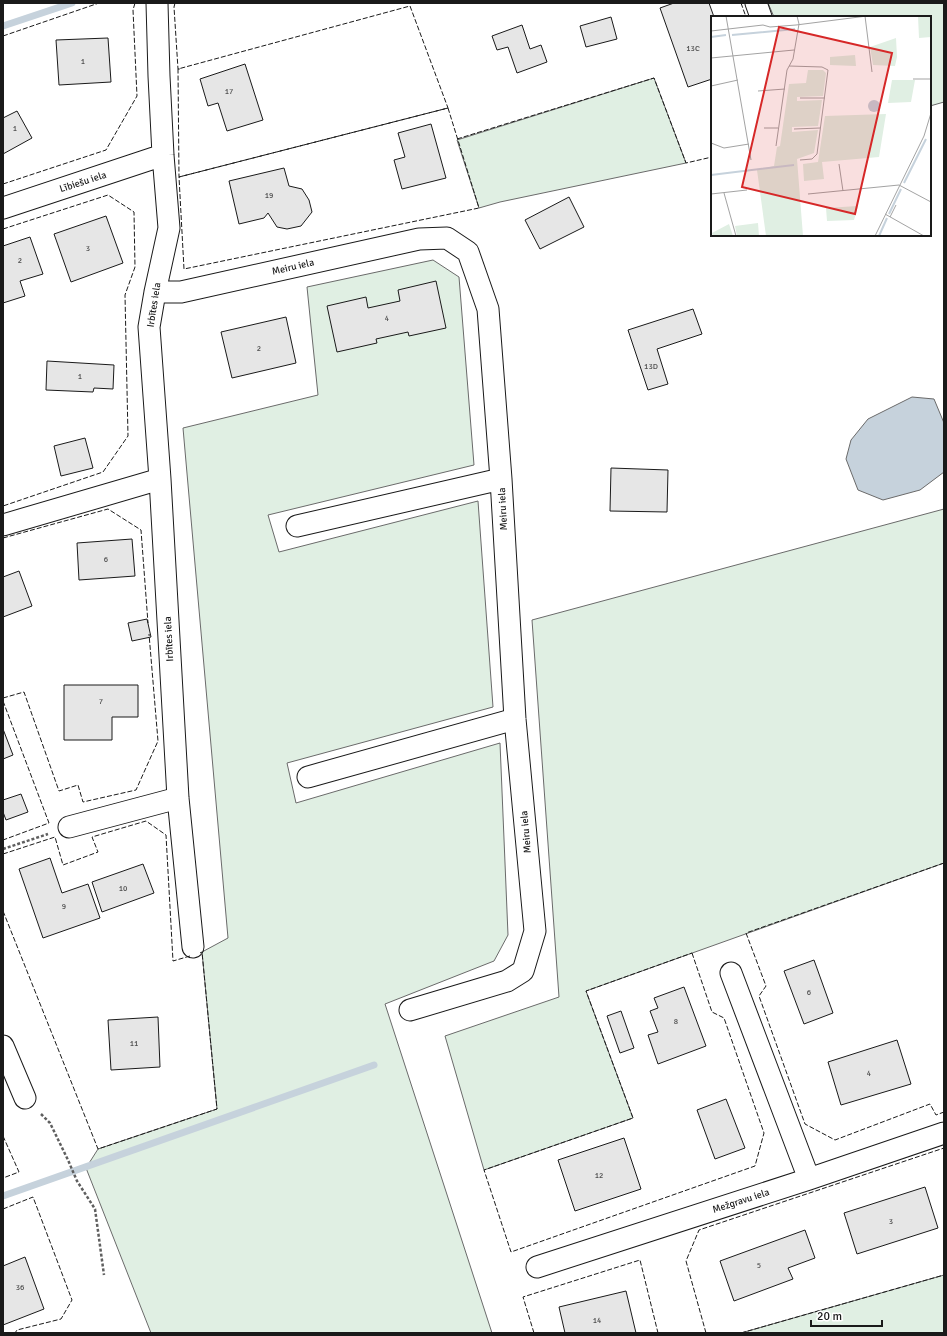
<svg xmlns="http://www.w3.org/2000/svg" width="947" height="1336" viewBox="0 0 947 1336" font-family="Signika,sans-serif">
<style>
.green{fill:#e0efe3;stroke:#6a6a6a}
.water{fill:#c6d2dc;stroke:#6a6a6a}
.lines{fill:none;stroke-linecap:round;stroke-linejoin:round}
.stream{stroke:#c6d2dc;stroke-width:7}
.building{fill:#e6e6e6;stroke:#1a1a1a}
.minor-casing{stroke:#1a1a1a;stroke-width:23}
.path{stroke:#5f5f5f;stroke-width:2.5;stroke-dasharray:3 2;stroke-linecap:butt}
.minor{stroke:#fff;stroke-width:21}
.fence{stroke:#1a1a1a;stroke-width:1;stroke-dasharray:5 2;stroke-linecap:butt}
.labels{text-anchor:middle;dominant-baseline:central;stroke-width:3;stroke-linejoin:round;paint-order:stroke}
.number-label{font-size:8px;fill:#4d4d4d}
.street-label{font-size:10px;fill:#1a1a1a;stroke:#fff}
.inset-river{fill:none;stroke:#c6d2dc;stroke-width:2}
.inset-road{fill:none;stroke:#a3a3a3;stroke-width:1}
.view{fill:#d62828;fill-opacity:0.15;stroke:#d62828;stroke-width:2}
.inset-edge{fill:none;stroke:#1a1a1a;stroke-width:2}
</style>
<rect width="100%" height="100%" fill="#fff"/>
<path class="green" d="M768 3H944V102L930 106V17H774Z
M654 78 686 163 500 202 479 208 457 140Z
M433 260 459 277 474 465 268 515 279 552 478 501 493 707 287 763 296 803 500 743 508 935 494 961 385 1004 492 1333H151L86 1168 98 1149 217 1109 202 952 228 938 183 428 318 395 307 287Z
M944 509V863L586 991 633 1118 484 1170 445 1036 559 997 532 620Z
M944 1275V1333H741Z"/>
<path class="water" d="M912 397 934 399 944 423V472L920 490 883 500 858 490 846 459 851 440 868 419Z"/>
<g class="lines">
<path class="stream" d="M3 26 72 3
M3 1196 374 1065"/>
</g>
<path class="building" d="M674 3H709L714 17H712V79L688 87 660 8Z
M611 17 617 39 586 47 580 26Z
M522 25 530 49 541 45 547 62 517 73 508 47 497 50 492 36Z
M108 38 111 82 59 85 56 40Z
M245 64 263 120 227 131 218 103 208 106 200 79Z
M17 111 32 138 3 154V118Z
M431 124 446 178 402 189 394 160 405 157 398 133Z
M284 168 289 186 302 189 309 200 312 212 301 226 287 229 277 227 268 213 264 218 239 224 229 181Z
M569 197 584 227 540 249 525 220Z
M106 216 123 263 71 282 54 234Z
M30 237 43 274 20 281 25 296 3 303V246Z
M436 281 446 328 409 336 408 332 376 339 377 343 337 352 327 306 366 297 368 308 400 301 398 290Z
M693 309 702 334 657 349 668 384 648 390 628 330Z
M286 317 296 363 232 378 221 332Z
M47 361 114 365 113 389 94 388 93 392 46 390Z
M85 438 93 468 61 476 54 446Z
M611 468 668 470 667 512 610 511Z
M132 539 135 576 79 580 77 543Z
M19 571 32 606 3 617V577Z
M147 619 151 637 132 641 128 623Z
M64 685H138V717H112V740H64Z
M3 729 13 755 3 759Z
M21 794 28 812 6 820 3 812V800Z
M50 858 62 893 88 884 100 918 43 938 19 869Z
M143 864 154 893 102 912 92 882Z
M814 960 833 1013 804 1024 784 971Z
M684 987 706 1046 658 1064 648 1035 658 1032 650 1011 658 1008 654 998Z
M621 1011 634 1048 620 1053 607 1016Z
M158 1017 160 1067 111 1070 108 1020Z
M897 1040 911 1084 841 1105 828 1062Z
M726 1099 745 1148 715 1159 697 1110Z
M624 1138 641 1189 575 1211 558 1160Z
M925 1187 938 1228 857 1254 844 1213Z
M805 1230 815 1258 788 1268 793 1279 734 1301 720 1261Z
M25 1257 44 1309 3 1325V1266Z
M626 1291 636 1333H565L559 1307Z"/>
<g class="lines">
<defs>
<path id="minor" d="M157 3 159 76 163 155 169 228 155 292 149 327 160 479 178 798 193 947
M756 3 761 17
M3 208 163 155
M155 292H181L419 239 447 238 468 252 488 309 501 479 515 719 535 931 523 971 507 981 410 1010
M3 525 160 479
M297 526 501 479
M308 777 515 719
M69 827 178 798
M731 973 809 1179
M3 1046 25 1098
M537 1267 809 1179 944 1133"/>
</defs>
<use href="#minor" class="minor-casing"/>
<path class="path" d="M3 849 48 834
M41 1114 50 1123 68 1160 77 1181 95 1209 104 1275"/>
<use href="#minor" class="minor"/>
<path class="fence" d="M175 3 174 7 178 69H180
M741 3 746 17
M410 6 448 108 179 177 178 69Z
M3 36 99 3
M448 108 479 208 184 269 179 177Z
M457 139 654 78 686 163 712 157
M3 184 106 150 137 96 133 10 135 3
M3 229 108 195 134 212 135 267 125 295 128 436 103 472 3 506
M3 538 108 509 141 530 148 623
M3 698 24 692 59 791 78 785 83 802 136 790 158 741 149 634
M3 701 49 823 3 840
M3 854 55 837 63 865 98 852 92 837 146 821 166 835 173 961 190 956
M944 863 746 933 766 986 759 996 805 1124 835 1140 930 1104 936 1115 944 1112
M3 911 98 1149 217 1109 202 952 200 953
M692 953 712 1012 724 1018 764 1133 755 1166 511 1252 484 1170 633 1118 586 991Z
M3 1136 19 1172 3 1178
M3 1209 33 1197 72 1300 61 1319 17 1330 15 1333
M534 1333 523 1297 640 1260 658 1333
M706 1333 686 1261 699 1230 944 1148
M741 1333 944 1275"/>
</g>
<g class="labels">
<g class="number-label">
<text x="693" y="48">13C</text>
<text x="83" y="61">1</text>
<text x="229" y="91">17</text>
<text x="15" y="128">1</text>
<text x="269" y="195">19</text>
<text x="88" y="248">3</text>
<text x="20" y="260">2</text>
<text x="387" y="318">4</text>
<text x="259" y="348">2</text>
<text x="651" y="366">13D</text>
<text x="80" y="376">1</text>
<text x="106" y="559">6</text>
<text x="101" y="701">7</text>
<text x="123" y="888">10</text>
<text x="64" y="906">9</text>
<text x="809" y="992">6</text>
<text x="676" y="1021">8</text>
<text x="134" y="1043">11</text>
<text x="869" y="1073">4</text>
<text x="599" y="1175">12</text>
<text x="891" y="1221">3</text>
<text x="759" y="1265">5</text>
<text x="20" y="1287">36</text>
<text x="597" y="1320">14</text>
</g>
<g class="street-label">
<text transform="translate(83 182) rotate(-18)">Lībiešu iela</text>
<text transform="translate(293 267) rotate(-13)">Meiru iela</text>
<text transform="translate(154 305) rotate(-81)">Irbītes iela</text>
<text transform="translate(503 509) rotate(-93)">Meiru iela</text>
<text transform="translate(169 639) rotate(-93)">Irbītes iela</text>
<text transform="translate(526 832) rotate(-95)">Meiru iela</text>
<text transform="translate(741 1201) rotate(-18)">Mežgravu iela</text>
</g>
</g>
<g transform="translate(711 16)">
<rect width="220" height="220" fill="#fff"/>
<path d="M207 0H220V21L208 22ZM185 22 186 41 184 50 162 49 159 31ZM144 39 145 50 119 49V41ZM97 54H112L115 57 112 80 86 81V85L111 84 107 110 81 111V116L107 114 103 137 86 143 92 220H55L46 154 63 150 66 131 69 130 78 68 95 67ZM181 64H204L200 86 177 87ZM175 98 168 141 111 146 113 163 93 165 92 148 107 146 114 100ZM147 190 143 204 116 205 115 192ZM47 207 48 220H26L24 210ZM18 208 22 220H2L1 217Z" fill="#e0efe3"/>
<path d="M157 90a6 6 0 1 1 12 0a6 6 0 1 1-12 0Z" fill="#c6d2dc"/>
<path class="inset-river" d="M21 19 84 13M0 21 15 19M0 159 83 149M193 167 215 123M178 198 190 173M168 220 176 202"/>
<path class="inset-road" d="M15 0 40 144M154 0 161 56M0 15 52 9 59 11 85 9 156 0M0 42 83 34M78 50 111 51 117 54 106 138 101 143 89 144M202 63H220M0 70 27 64M47 75 74 73M89 82H114M53 112H67M83 113 109 112M0 127 13 132 38 128M65 130 76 54 82 43 88 8 86 0M128 148 132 175M13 177 25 220M0 178 36 174M97 178 188 169 220 186M174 198 213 220M179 201 185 189M164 220 213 120 220 97"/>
<path class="view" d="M68 11 181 37 144 198 31 171Z"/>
<rect width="220" height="220" class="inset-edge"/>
</g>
<rect width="947" height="1336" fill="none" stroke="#1a1a1a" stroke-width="8"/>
<path d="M811 1320v6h71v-6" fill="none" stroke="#1a1a1a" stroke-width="2"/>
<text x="817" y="1320" font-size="12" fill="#1a1a1a" stroke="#ffffff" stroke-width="3" paint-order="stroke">20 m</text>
</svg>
